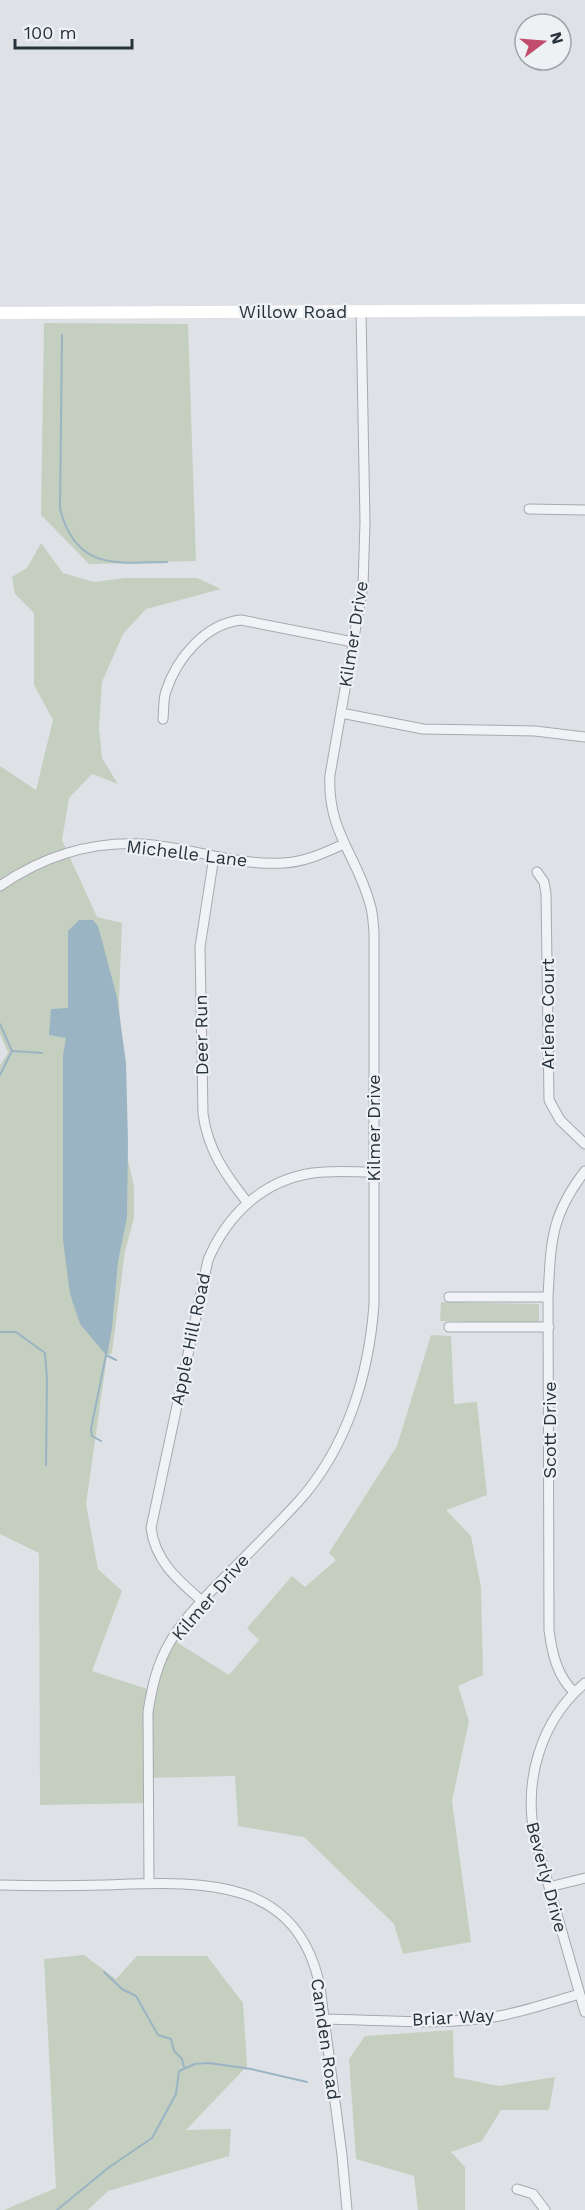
<svg xmlns="http://www.w3.org/2000/svg" width="585" height="2210" viewBox="0 0 585 2210" font-family="'Work Sans',sans-serif">
<style>
.green{fill:#c5cfc0}
.water{fill:#9bb4c3}
.lines{fill:none;stroke-linecap:round;stroke-linejoin:round}
.stream{stroke:#9bb4c3;stroke-width:2}
.street-casing{stroke:#a4aaaf;stroke-width:11}
.street{stroke:#f0f2f5;stroke-width:9}
.secondary{stroke:#fff;stroke-width:12}
.labels{text-anchor:middle;dominant-baseline:central;stroke-width:4.5;stroke-linejoin:round;paint-order:stroke}
.street-label{font-size:18px;fill:#28323b;stroke:#edf1f4}
</style>
<rect width="100%" height="100%" fill="#dee2e6"/>
<path class="green" d="M44 323 188 324 196 561 89 564 41 515Z
M41 543 63 573 94 582 125 578H197L221 589 146 609 123 634 102 682 99 728 102 758 118 784 92 774 69 798 62 840 97 917 122 923 119 998 124 1143 134 1186V1218L125 1251 112 1353 107 1356 86 1504 98 1569 122 1591 92 1671 150 1690 170 1638 229 1675 259 1640 247 1628 292 1576 305 1587 336 1560 329 1553 397 1446 431 1335 451 1336 454 1404 477 1402 487 1495 446 1510 471 1536 481 1587 483 1675 458 1686 469 1721 452 1801 471 1942 403 1954 394 1924 304 1837 238 1826 235 1776 148 1778V1803L40 1805 39 1553 0 1534V1065L8 1053 0 1034V766L36 790 53 720 34 685V613L15 594 12 577 27 568Z
M441 1302 539 1304V1323L440 1321Z
M84 1955 116 1979 137 1956H207L243 2003 247 2066 186 2130 231 2129 229 2156 108 2191 88 2210H4L56 2188 44 1959Z
M453 2030 454 2077 499 2086 555 2077 549 2110H501L482 2141 451 2152 465 2167V2210H418L414 2176 356 2159 349 2059 365 2036Z"/>
<path class="water" d="M79 920H93L98 926 117 997 126 1063 128 1143 127 1217 118 1262 112 1328 107 1356 80 1324 70 1294 63 1240V1055L66 1038 49 1035 51 1009 68 1008V931Z"/>
<g class="lines">
<path class="stream" d="M62 335 60 509C76 570 115 563 167 562
M0 1024 12 1051 0 1075
M12 1051 42 1053
M0 1332H16L45 1353 47 1380 46 1465
M108 1356 116 1360
M101 1441 92 1436 91 1429 106 1355
M104 1972 122 1989 136 1996 158 2035 171 2039 174 2051 182 2059 184 2067
M57 2210 108 2168 152 2138 176 2094 179 2071 195 2064 209 2063 251 2069 307 2082"/>
<defs>
<path id="street" d="M529 509 585 510
M341 713 423 729 535 731 585 737
M163 719C164 710 163 699 166 691 177 658 205 624 241 620L353 642
M214 856 200 947 203 1114C208 1150 225 1174 247 1202
M537 872 544 882 546 894 549 1100 560 1120 585 1144
M0 886C42 857 91 841 142 844 189 847 236 866 283 863 305 862 324 853 344 844
M449 1297H548
M449 1327H549
M202 1601C178 1580 155 1561 151 1528L208 1260C227 1215 263 1180 313 1173 333 1170 354 1172 373 1172
M585 1683C540 1721 523 1782 535 1838L585 2012
M574 1692C557 1676 552 1653 549 1630L548 1297C551 1243 550 1216 585 1171
M149 1884 148 1712C152 1687 157 1664 170 1642 183 1620 201 1601 219 1583 246 1556 273 1529 299 1501 347 1447 369 1375 374 1304V932C373 923 373 913 370 904 357 855 327 832 330 775L363 586 365 522 361 311
M0 1885C35 1886 70 1886 105 1885 196 1882 297 1873 320 1987L342 2155 347 2210
M549 1887 585 1878
M325 2019C382 2020 442 2026 499 2016 526 2011 553 2002 579 1994
M517 2189 533 2194 545 2210"/>
</defs>
<use href="#street" class="street-casing"/>
<use href="#street" class="street"/>
<path class="secondary" d="M0 313 585 310"/>
</g>
<g class="labels">
<g class="street-label">
<text x="293" y="311">Willow Road</text>
<text transform="translate(353 634) rotate(-81)">Kilmer Drive</text>
<text transform="translate(187 853) rotate(7)">Michelle Lane</text>
<text transform="translate(547 1014) rotate(-90)">Arlene Court</text>
<text transform="translate(201 1035) rotate(-91)">Deer Run</text>
<text transform="translate(373 1128) rotate(-90)">Kilmer Drive</text>
<text transform="translate(190 1339) rotate(-78)">Apple Hill Road</text>
<text transform="translate(549 1430) rotate(-90)">Scott Drive</text>
<text transform="translate(210 1597) rotate(-49)">Kilmer Drive</text>
<text transform="translate(547 1877) rotate(75)">Beverly Drive</text>
<text transform="translate(453 2017) rotate(-3)">Briar Way</text>
<text transform="translate(326 2039) rotate(82)">Camden Road</text>
</g>
</g>
<g transform="translate(543 42) rotate(74)"><circle r="28" fill="#edf1f4" stroke="#9ea5aa" stroke-width="1.5"/>
<path d="M0-4.5L10 22L0 15L-10 22Z" fill="#c24c6c"/>
<text y="-9" font-size="16" font-weight="bold" text-anchor="middle" fill="#28323b">N</text>
</g>
<path d="M15 39v9h117v-9" fill="none" stroke="#28323b" stroke-width="3"/>
<text x="24" y="39" font-size="18" fill="#28323b" stroke="#edf1f4" stroke-width="4.5" paint-order="stroke">100 m</text>
</svg>
